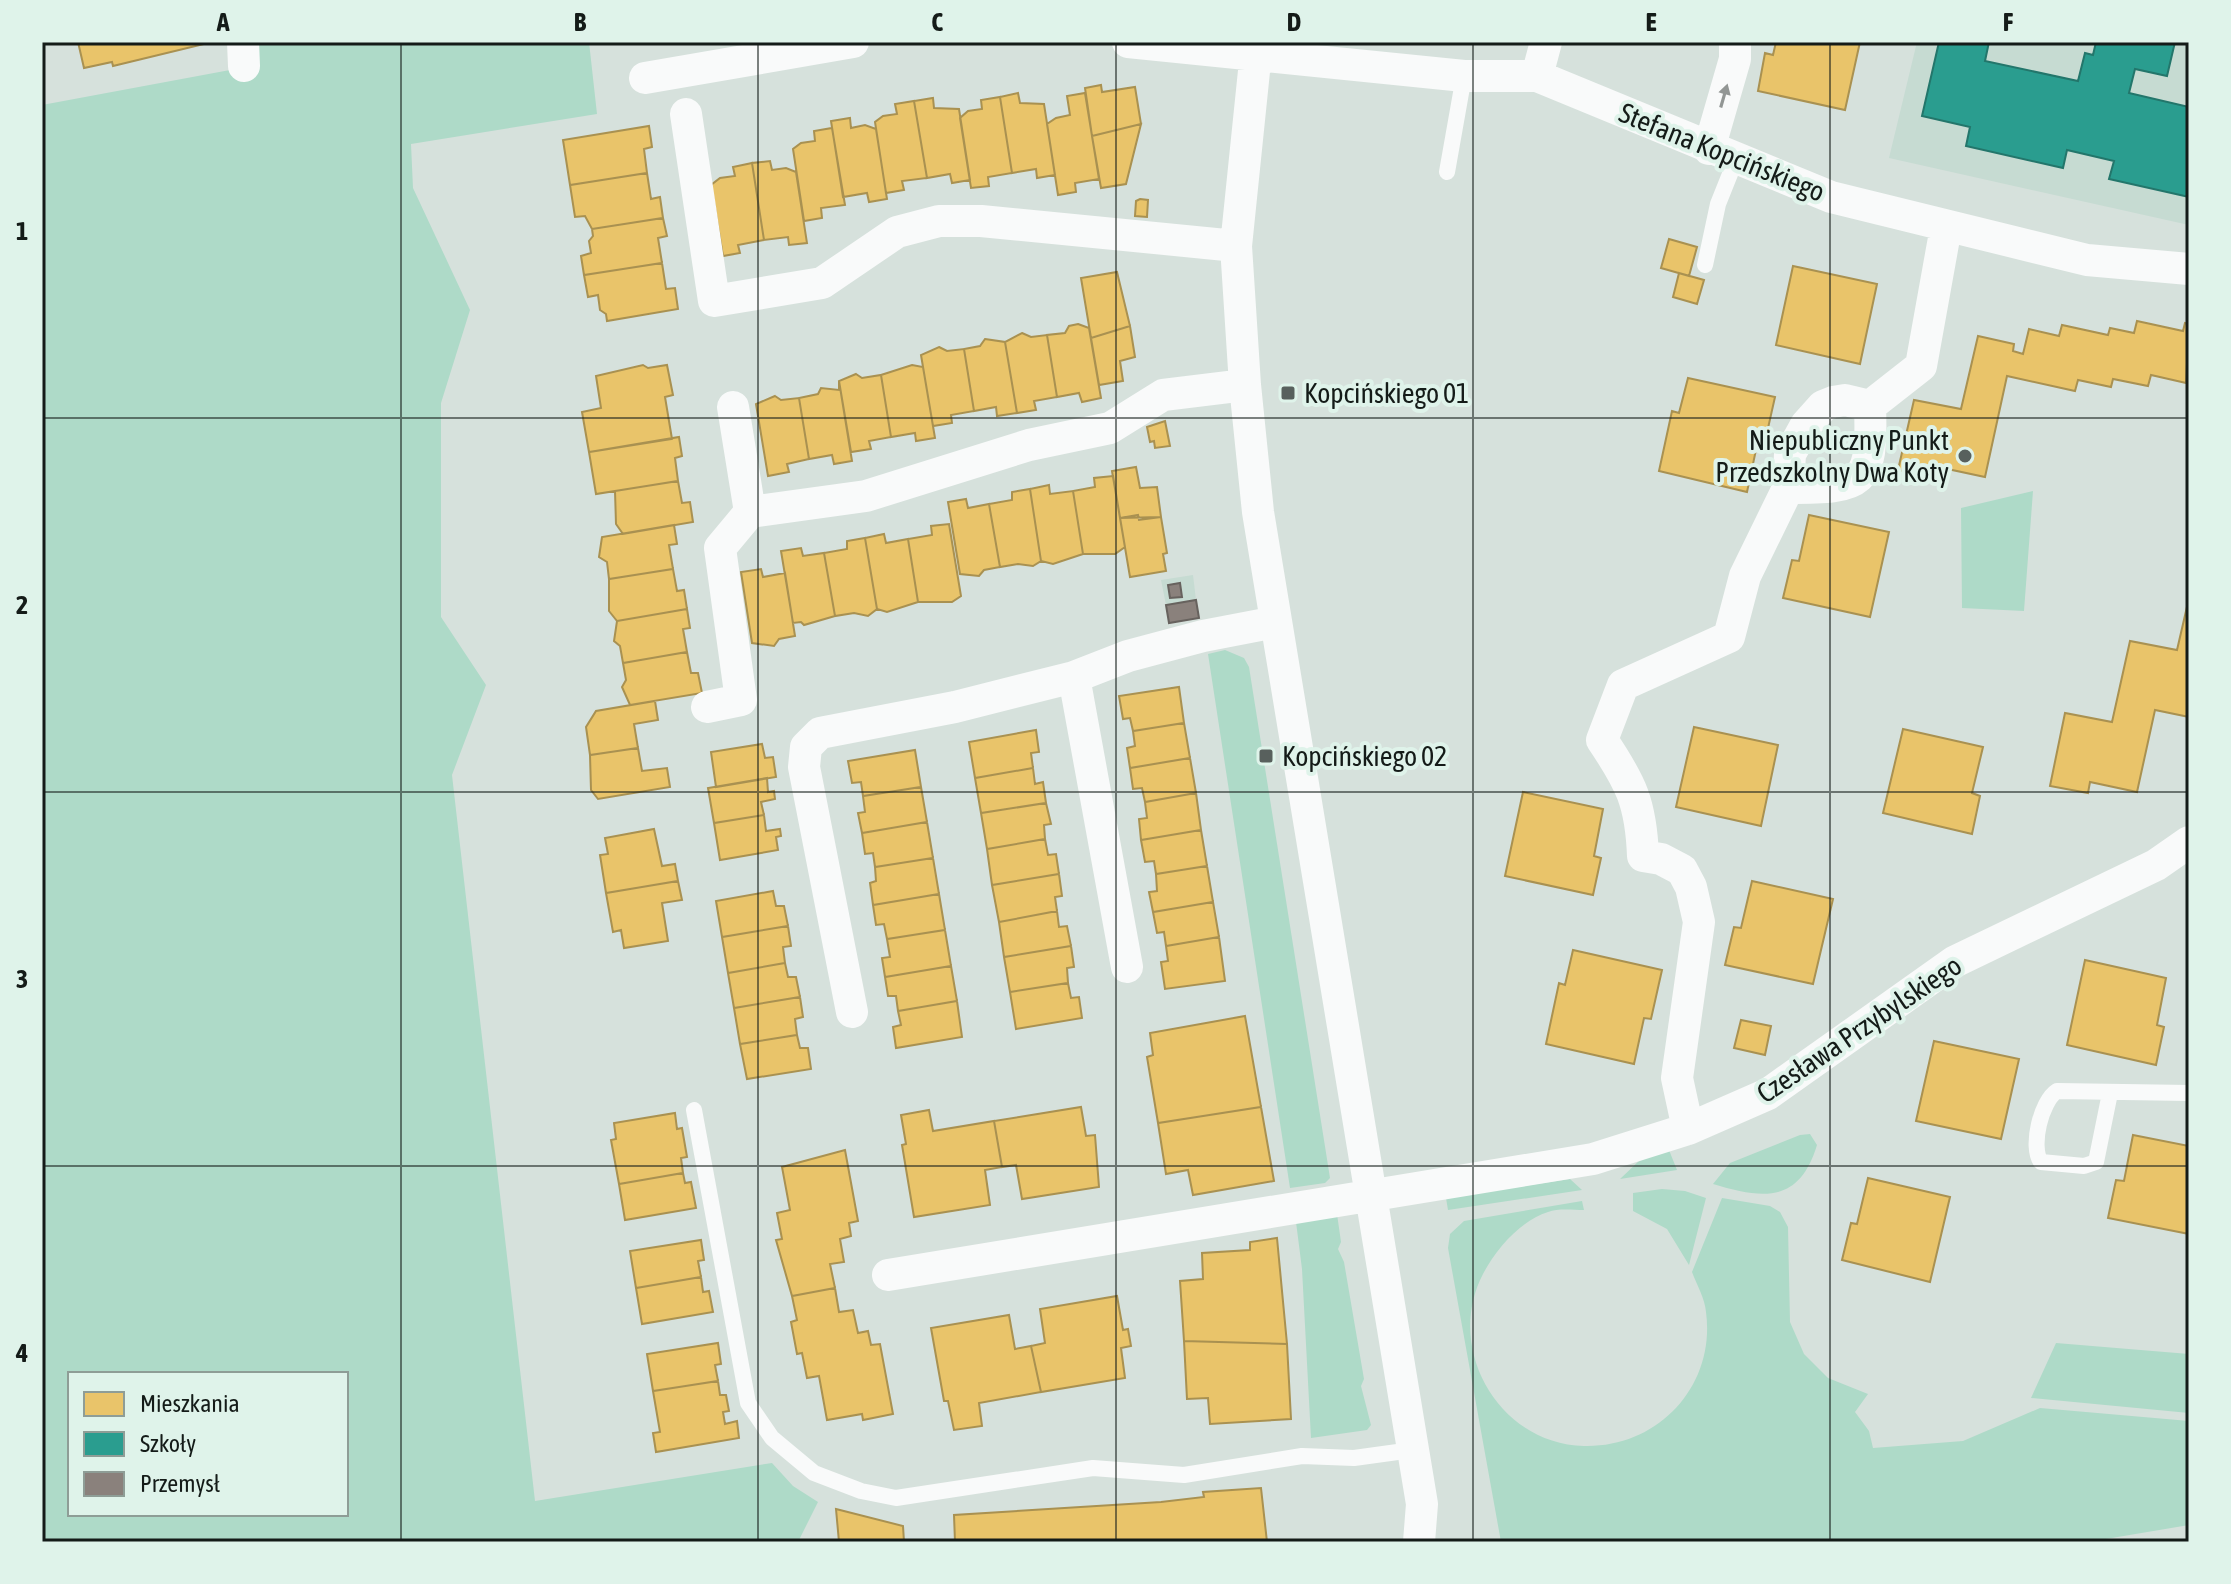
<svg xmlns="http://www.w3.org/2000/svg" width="2231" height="1584" viewBox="0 0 2231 1584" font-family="'Asap Condensed',sans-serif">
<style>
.built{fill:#c6dbd2}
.green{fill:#aedac8;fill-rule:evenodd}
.homes{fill:#e9c46a;stroke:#a99151;stroke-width:2}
.schools{fill:#2a9d8f;stroke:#23766b;stroke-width:2}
.industry{fill:#8a817c;stroke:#67625e;stroke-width:2}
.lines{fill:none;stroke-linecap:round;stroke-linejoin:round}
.lane{stroke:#f9fafa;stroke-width:16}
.street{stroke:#f9fafa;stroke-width:32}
.oneway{fill:#929694}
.grid{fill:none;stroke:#141b18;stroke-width:2;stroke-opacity:0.55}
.poi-dot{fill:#58605d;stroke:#dff3ea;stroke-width:3}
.labels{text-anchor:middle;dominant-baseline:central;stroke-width:8;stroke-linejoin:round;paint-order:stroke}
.street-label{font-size:28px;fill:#141b18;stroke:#dff3ea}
.poi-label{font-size:28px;fill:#141b18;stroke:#dff3ea;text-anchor:start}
.neatline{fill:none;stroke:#141b18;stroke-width:3}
.grid-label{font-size:26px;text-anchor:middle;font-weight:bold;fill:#141b18}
</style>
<rect width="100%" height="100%" fill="#d6e1dc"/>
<path class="built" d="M1917 42H2189V225L1889 158Z
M1193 575 1196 600 1166 605 1161 580Z"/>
<path class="green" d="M257 42H589L597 114 411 144 413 188 470 310 441 403V617L486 685 452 775 535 1501 772 1463 793 1486 818 1502 798 1542H42V105L230 70ZM70 1374H346V1514H70Z
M2033 491 2024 611 1962 608 1961 508Z
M1225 650 1244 658 1249 667 1330 1178 1325 1183 1290 1188 1208 654Z
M1810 1134 1817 1145C1799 1204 1763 1199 1713 1184L1730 1163 1800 1135Z
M1669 1150 1677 1170 1620 1179 1640 1160Z
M1570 1179 1582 1190 1448 1210 1446 1198Z
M1662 1189 1685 1191 1706 1198 1689 1265 1667 1229 1633 1211V1193Z
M1722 1198 1770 1206 1780 1212 1788 1227 1790 1322 1804 1354 1828 1378 1868 1394 1855 1412 1869 1431 1873 1448 1963 1441 2040 1408 2189 1421V1525L2088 1542H1501L1448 1248 1450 1234 1464 1221 1582 1201 1584 1210C1573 1210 1558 1208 1548 1212 1520 1221 1496 1249 1483 1274 1444 1349 1499 1444 1584 1446 1658 1448 1716 1386 1706 1312 1705 1299 1697 1285 1692 1272Z
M1337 1214 1341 1242 1338 1249 1344 1262 1364 1379 1361 1386 1371 1425 1367 1430 1311 1438 1302 1269 1296 1222Z
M2056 1343 2189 1354V1413L2031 1398Z"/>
<path class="homes" d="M78 42H204V44L113 66 112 62 84 68Z
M1776 42H1860L1845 110 1758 91 1765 53 1773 55Z
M1101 85 1102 92 1135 87 1141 124 1092 136 1085 88Z
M1018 93 1020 103 1044 104 1055 175 1037 178 1036 169 1012 173 1000 97Z
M1085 93 1099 179 1075 183 1076 192 1058 195 1047 124 1056 118 1070 115 1067 96Z
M1000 97 1012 173 988 177 989 186 971 188 960 118 968 111 982 109 981 100Z
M933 98 934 108 959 109 970 180 952 183 950 174 927 178 914 101Z
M914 101 927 178 902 181 904 190 886 193 875 122 883 116 897 114 895 104Z
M850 118 851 128 865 125 876 129 887 199 869 202 867 193 843 197 831 121Z
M1141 124 1126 184 1101 188 1092 136Z
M649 126 652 147 644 149 647 173 570 185 563 140Z
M832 128 845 205 821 208 822 218 804 221 793 149 801 143 815 141 814 131Z
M770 161 772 170 786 168 796 172 807 243 789 245 788 237 764 240 752 163Z
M752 163 764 240 738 245 740 253 723 256 711 185 720 178 735 176 733 167Z
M647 173 651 199 660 197 663 218 592 229 585 216 575 217 570 185Z
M1140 199 1148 200 1147 217 1135 216 1136 201Z
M663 218 667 236 658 238 662 263 584 275 581 256 591 253 589 241 593 236 592 229Z
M1669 239 1697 247 1689 276 1661 268Z
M662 263 666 289 675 288 678 309 607 321 606 314 600 310 598 295 588 297 584 275Z
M1793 266 1877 284 1860 364 1776 345Z
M1117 272 1130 326 1091 338 1081 278Z
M1679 273 1704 280 1697 304 1673 297Z
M2137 321 2183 331 2185 323 2189 324 2186 383 2151 375 2148 386 2113 379 2111 387 2078 380 2075 391 2007 376 1985 477 1938 467 1935 479 1898 470 1914 400 1961 409 1978 336 2014 344 2013 351 2023 354 2029 329 2059 336 2062 325 2108 335 2110 328 2134 333Z
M1078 324 1089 328 1101 398 1082 402 1079 393 1057 397 1047 335 1065 333 1069 326Z
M1130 326 1135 357 1120 361 1123 381 1099 385 1091 338Z
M1022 333 1031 337 1047 335 1057 397 1034 401 1036 410 1017 413 1005 342Z
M985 339 1005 342 1017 413 997 416 996 407 974 411 964 349 980 346Z
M939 347 947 351 964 349 974 411 951 415 952 423 933 426 921 355Z
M643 365 648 368 667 365 673 395 665 397 672 439 589 452 582 412 601 408 596 376Z
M912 365 923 367 935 438 916 441 915 433 891 437 881 375Z
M856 374 862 378 881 375 891 437 869 441 871 449 851 452 839 381Z
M1688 378 1775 397 1764 446 1757 445 1747 492 1659 471 1672 411 1679 413Z
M839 381 852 461 834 464 832 455 809 459 799 398 818 394 821 388 839 390Z
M775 396 781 400 799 398 809 459 787 464 789 472 768 476 756 404Z
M1165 421 1170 446 1155 448 1154 441 1150 442 1147 427Z
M679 437 682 456 675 458 678 481 596 494 589 452Z
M1136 467 1140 488 1157 487 1161 517 1120 518 1112 471Z
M1113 476 1125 547 1115 554H1083L1073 491 1095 487 1094 478Z
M678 481 682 503 690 502 693 522 623 534 616 524 615 491Z
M1049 485 1050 494 1073 491 1083 554 1053 564 1041 561 1030 489Z
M1030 489 1041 561 1033 566 1018 564 1000 567 989 504 1012 500V492Z
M966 499 968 508 989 504 1000 567 984 570 979 576 960 574 948 502Z
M1138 515 1139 520 1161 517 1167 553 1163 554 1166 571 1130 577 1120 518Z
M1809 515 1889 532 1870 617 1783 598 1792 560 1799 561Z
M949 524 961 596 952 602H918L908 539 932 535 931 526Z
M674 525 677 544 669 545 673 569 609 579 607 562 599 557 602 537Z
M884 534 886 543 908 539 918 602 887 612 877 609 865 538Z
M865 538 877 609 868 616 854 613 835 616 824 553 847 549V541Z
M801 548 803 556 824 553 835 616 804 625 801 622 793 623 781 551Z
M673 569 677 591 684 590 687 609 617 621 609 611V579Z
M761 569 763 577 785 573 795 636 779 639 774 646 752 643 741 572Z
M2189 598V717L2155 710 2137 792 2090 782 2088 793 2050 786 2065 713 2112 722 2130 641 2177 650Z
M687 609 690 628 683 629 687 652 623 663 620 646 614 641 617 621Z
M687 652 691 673H698L702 693 630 705 622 687 626 680 623 663Z
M1179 687 1184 723 1133 731 1130 718 1123 719 1119 696Z
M655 701 658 720 634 724 638 748 590 755 586 727 596 711Z
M1184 723 1190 758 1130 768 1127 748 1135 746 1133 731Z
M1694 727 1778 745 1761 826 1676 807Z
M1903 729 1983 747 1972 793 1980 796 1972 834 1883 813Z
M1036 730 1039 752 1031 753 1033 768 975 778 969 742Z
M762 744 765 758 773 757 776 777 716 787 711 752Z
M638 748 642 771 667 768 670 787 598 799 591 790 590 755Z
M915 750 921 787 863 796 861 782 852 783 848 761Z
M1190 758 1196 793 1145 802 1142 788 1133 789 1130 768Z
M1033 768 1035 784 1043 782 1046 803 981 813 975 778Z
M767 778 768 792 774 791 775 799 761 802 764 815 714 823 708 788Z
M921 787 927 822 862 833 858 813 865 812 863 796Z
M1523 792 1603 809 1594 856 1601 858 1593 895 1505 876Z
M1196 793 1201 830 1141 840 1139 819 1147 818 1145 802Z
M1046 803 1051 824 1044 825 1045 839 987 849 981 813Z
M764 815 766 831 780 829 781 836 776 837 778 850 720 860 714 823Z
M927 822 933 858 875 867 873 853 865 854 862 833Z
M654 829 662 866 675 864 678 881 606 893 600 855 608 854 605 838Z
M1201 830 1207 866 1156 874 1154 861 1145 862 1141 840Z
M1045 839 1048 855 1056 854 1059 874 992 885 987 849Z
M933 858 939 894 873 905 870 883 876 881 875 867Z
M1207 866 1213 902 1153 912 1149 892 1157 891 1156 874Z
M1059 874 1062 896 1055 897 1057 911 999 922 992 885Z
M678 881 682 900 662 903 668 941 624 948 621 930 613 932 606 893Z
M1752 881 1833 899 1813 984 1725 965 1734 927 1741 928Z
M773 891 776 906H784L788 926 722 937 716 901Z
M939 894 945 930 887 939 884 924 876 925 873 905Z
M1213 902 1219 937 1166 946 1164 932 1157 933 1153 912Z
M1057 911 1059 927 1067 926 1071 946 1004 957 999 922Z
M788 926 791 946 783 947 785 963 728 973 722 937Z
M945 930 951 966 885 977 882 958 890 957 887 939Z
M1219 937 1225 981 1165 989 1161 962 1168 961 1166 946Z
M1071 946 1074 967 1067 968 1068 983 1010 992 1004 957Z
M1573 950 1662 970 1651 1019 1644 1018 1634 1064 1546 1044 1559 983 1565 985Z
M2085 960 2166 978 2157 1025 2164 1027 2156 1065 2067 1045Z
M785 963 788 977H796L800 997 734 1008 728 973Z
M951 966 957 1001 898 1011 896 996H888L885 977Z
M1068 983 1071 998 1079 997 1082 1018 1016 1029 1010 992Z
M800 997 803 1017 795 1019 797 1035 740 1044 734 1008Z
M957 1001 962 1037 896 1048 893 1027 901 1025 898 1011Z
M1245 1016 1261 1107 1158 1123 1147 1057 1153 1055 1150 1033Z
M1741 1020 1771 1026 1765 1055 1734 1048Z
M797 1035 800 1048H808L811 1069 747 1079 740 1044Z
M1934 1041 2019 1059 2001 1139 1916 1121Z
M1081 1107 1086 1136 1095 1135 1099 1187 1022 1199 1016 1165 1002 1167 994 1121Z
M1261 1107 1274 1181 1193 1195 1188 1170 1166 1174 1158 1123Z
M929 1110 933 1131 994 1121 1002 1167 985 1170 990 1205 914 1217 902 1145 906 1144 901 1115Z
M675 1113 677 1129 682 1128 687 1157 681 1158 683 1173 619 1184 611 1140 616 1139 614 1123Z
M2133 1135 2189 1146V1234L2108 1218 2116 1180 2124 1181Z
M845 1150 858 1221 849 1223 851 1236 840 1239 844 1262 830 1264 835 1288 792 1296 776 1240 782 1239 777 1213 790 1210 782 1167Z
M683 1173 685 1183 691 1182 696 1208 625 1220 619 1184Z
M1868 1178 1950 1197 1930 1282 1842 1260 1851 1223 1857 1224Z
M1277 1238 1287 1344 1184 1341 1180 1281 1203 1279 1202 1253 1250 1250V1242Z
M701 1240 704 1260 698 1261 701 1277 636 1288 630 1251Z
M701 1277 703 1292 709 1291 713 1312 642 1324 636 1288Z
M835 1288 839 1312 853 1310 858 1333 868 1331 871 1345 880 1344 893 1414 863 1420 862 1414 827 1420 819 1376 807 1378 802 1353 797 1354 791 1322 797 1320 792 1296Z
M1117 1296 1123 1330 1128 1329 1131 1346 1121 1348 1125 1378 1041 1392 1031 1346 1045 1343 1040 1309Z
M1009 1315 1015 1349 1031 1346 1041 1392 979 1403 982 1426 954 1430 948 1401H944L931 1328Z
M1184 1341 1287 1344 1291 1419 1210 1424 1208 1398 1187 1399Z
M718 1343 721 1364 715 1365 718 1381 653 1391 647 1354Z
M718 1381 720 1395H726L729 1411 723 1412 725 1424 737 1421 739 1438 656 1452 653 1433 660 1432 653 1391Z
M1261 1488 1267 1542H955L954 1515 1161 1502 1204 1497 1203 1492Z
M836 1509 903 1526 904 1542H839Z"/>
<path class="schools" d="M1939 42H1989L1985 61 2078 81 2085 53 2093 55 2096 42H2175L2167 76 2135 69 2129 93 2189 107V197L2109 179 2114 161 2067 150 2063 168 1966 146 1970 127 1922 116Z"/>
<path class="industry" d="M1180 583 1182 597 1170 598 1168 585Z
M1196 600 1199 618 1169 623 1166 605Z"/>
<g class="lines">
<path class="lane" d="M1447 172 1464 76
M1705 265 1718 204 1736 159
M2110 1093 2096 1162 2084 1166 2041 1162C2030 1147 2041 1101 2057 1091L2189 1093
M694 1110 748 1403 772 1438 814 1473 861 1491 896 1498 1093 1468 1184 1475 1302 1456 1354 1458 1412 1450"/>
<path class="street" d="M243 42 244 66
M1128 42 1464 76H1537L1831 197 2087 260 2189 269
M1257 42 1236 246 1245 385 1258 512 1422 1504 1419 1542
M1537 76 1546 42
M645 78 853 42
M686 114 714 301 822 283 897 232 939 221H981L1236 246
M1709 149 1735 59V42
M733 407 750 512
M1788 488C1863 488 1873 486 1870 406
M1074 677 1127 967
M707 707 741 700 720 548 750 512 866 496 1029 445 1110 428 1163 395 1245 385
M852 1012 804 767 806 747 820 733 955 707 1074 677 1128 656 1203 636 1276 622
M1688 1129 1677 1078 1699 922 1691 887 1682 870 1661 859 1643 856C1641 803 1631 783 1602 740L1623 685 1729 637 1745 576 1788 488 1790 454 1806 425 1823 406 1833 402 1845 400 1870 406 1921 366 1946 227
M888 1275 1593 1159 1688 1129 1768 1094 1954 962 2156 865 2189 842"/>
</g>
<defs><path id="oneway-solid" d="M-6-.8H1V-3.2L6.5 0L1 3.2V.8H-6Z" transform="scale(2)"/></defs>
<use class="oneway" href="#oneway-solid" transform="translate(1724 96) rotate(-74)"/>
<path class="grid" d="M401 42V1542M758 42V1542M1116 42V1542M1473 42V1542M1830 42V1542M42 418H2189M42 792H2189M42 1166H2189"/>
<g class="poi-dot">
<rect x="1280" y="385" width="16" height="16" rx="4"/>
<circle cx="1965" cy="456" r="8"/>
<rect x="1258" y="748" width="16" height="16" rx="4"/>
</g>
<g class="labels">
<g class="street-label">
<text transform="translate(1722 152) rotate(22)">Stefana Kopcińskiego</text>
<text transform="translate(1859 1029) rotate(-34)">Czesława Przybylskiego</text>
</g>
<g class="poi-label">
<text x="1304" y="393">Kopcińskiego 01</text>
<text x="1949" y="440" text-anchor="end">Niepubliczny Punkt<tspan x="1949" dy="32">Przedszkolny Dwa Koty</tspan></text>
<text x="1282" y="756">Kopcińskiego 02</text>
</g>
</g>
<rect width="2231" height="1584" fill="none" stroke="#dff3ea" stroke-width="88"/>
<rect x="68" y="1372" width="280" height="144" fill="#dff3ea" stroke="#8e9d96" stroke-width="2"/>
<rect x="84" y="1392" width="40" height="24" fill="#e9c46a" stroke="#8e9d96" stroke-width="2"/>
<text x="140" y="1412" font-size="24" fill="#141b18">Mieszkania</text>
<rect x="84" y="1432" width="40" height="24" fill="#2a9d8f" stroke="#8e9d96" stroke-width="2"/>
<text x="140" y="1452" font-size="24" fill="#141b18">Szkoły</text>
<rect x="84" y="1472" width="40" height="24" fill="#8a817c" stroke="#8e9d96" stroke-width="2"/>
<text x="140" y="1492" font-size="24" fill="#141b18">Przemysł</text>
<rect x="44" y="44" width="2143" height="1496" class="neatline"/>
<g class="grid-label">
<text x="223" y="31">A</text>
<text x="580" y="31">B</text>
<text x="937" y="31">C</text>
<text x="1294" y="31">D</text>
<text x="1651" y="31">E</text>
<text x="2008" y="31">F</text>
<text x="22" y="240">1</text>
<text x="22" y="614">2</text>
<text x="22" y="988">3</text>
<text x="22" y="1362">4</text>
</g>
</svg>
